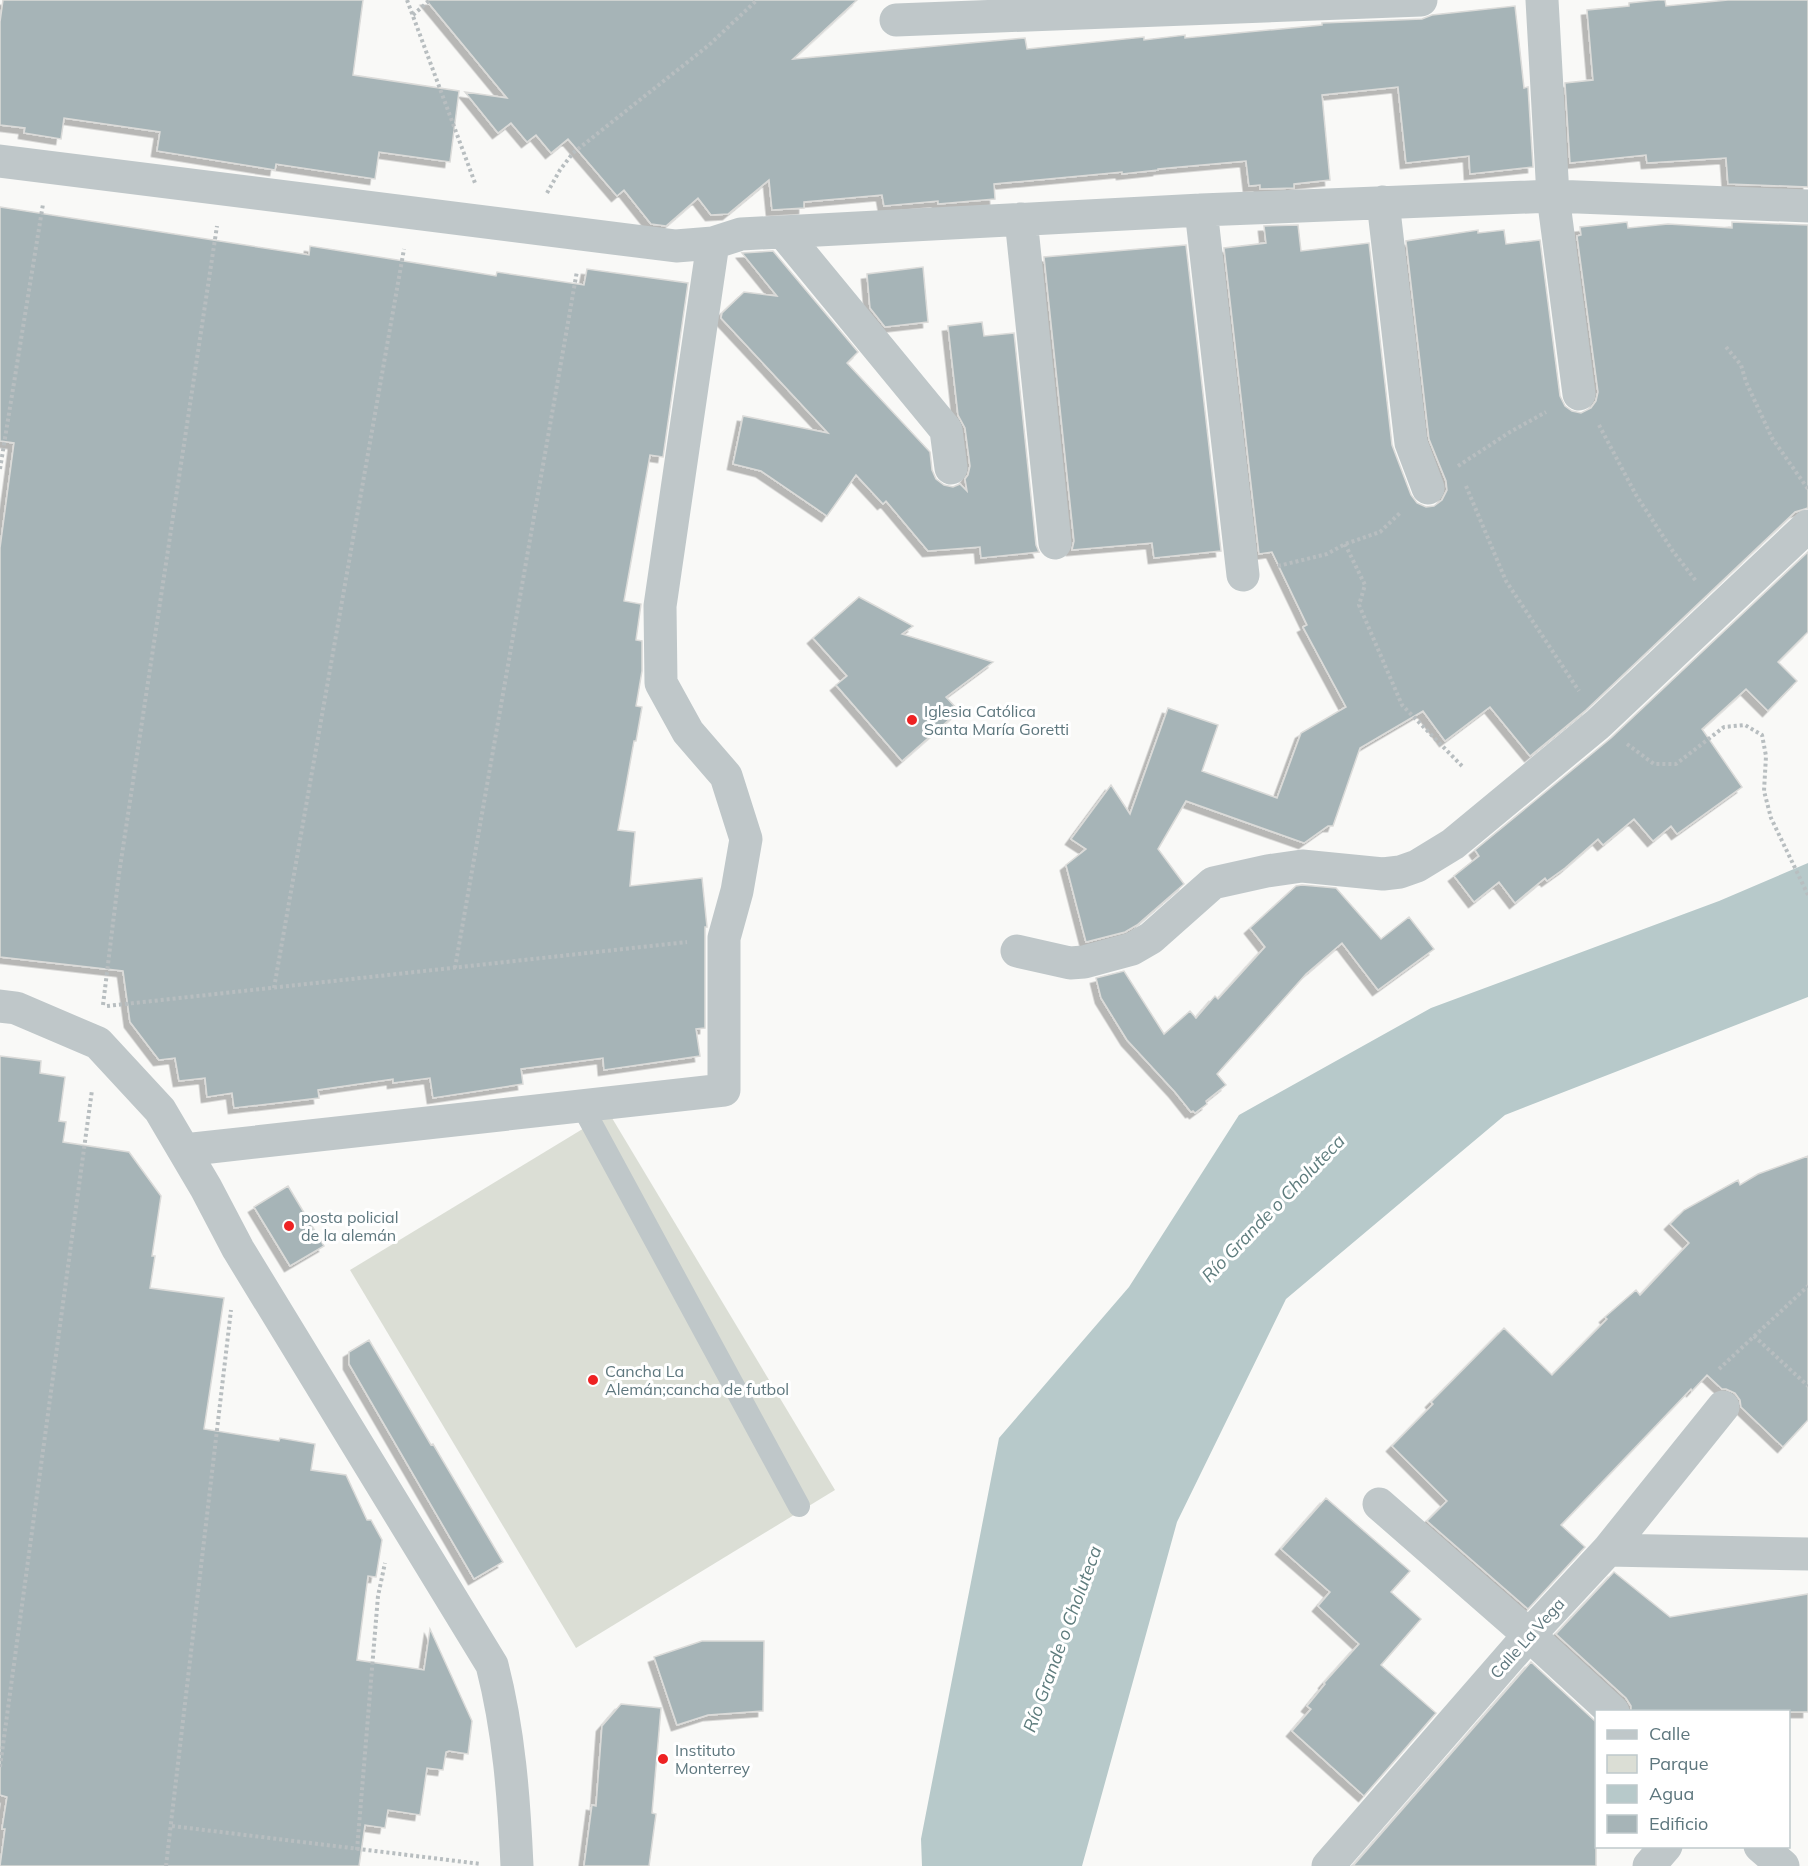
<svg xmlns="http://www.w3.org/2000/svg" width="1808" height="1866" viewBox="0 0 1808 1866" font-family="Mulish,sans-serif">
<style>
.green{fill:#dbded5}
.water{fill:#b7c9ca}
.building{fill:#a6b4b7;stroke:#dbdbd9;stroke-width:1.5;filter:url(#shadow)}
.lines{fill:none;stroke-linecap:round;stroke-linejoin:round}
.path{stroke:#b8bec0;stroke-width:4;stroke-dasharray:3 3;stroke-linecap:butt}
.lane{stroke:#bfc7c9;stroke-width:22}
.street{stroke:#bfc7c9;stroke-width:33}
.poi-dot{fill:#ee2223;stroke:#fff;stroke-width:2}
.labels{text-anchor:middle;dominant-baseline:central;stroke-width:6;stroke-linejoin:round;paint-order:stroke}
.poi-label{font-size:16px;fill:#5e777e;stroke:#fff;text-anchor:start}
.street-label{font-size:16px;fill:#5e777e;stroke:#fff}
.water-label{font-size:18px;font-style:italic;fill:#5e7c7d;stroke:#fff}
</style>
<defs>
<filter id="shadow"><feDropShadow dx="-5.5" dy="5.5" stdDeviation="0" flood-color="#0004"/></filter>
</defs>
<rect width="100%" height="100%" fill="#f9f9f7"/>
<path class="green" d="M609 1113 835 1490 576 1648 350 1270Z"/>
<path class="water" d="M1808 863V997L1505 1115 1286 1299 1177 1522 1082 1866H922L921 1839 999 1438 1129 1287 1239 1115 1431 1008 1719 901Z"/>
<path class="building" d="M3 0H363L353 75 459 91 450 162 379 152 375 179 276 164 275 170 157 151 160 132 64 118 61 139 24 133 25 128 0 125V22Z
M426 0H857L793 59 1025 38 1027 49 1144 37V40L1185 35V38L1322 25V23L1422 19 1432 15 1515 6 1524 88 1528 87 1533 167 1470 174 1469 156 1406 163 1398 87 1322 95 1330 180 1294 184V188L1260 189V185L1249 186 1246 161 1158 169V170L1122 174V172L994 184 995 199 938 204V201L884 206 882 195 804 202V208L772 210 769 180 728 214 711 215 698 198 666 226 651 224 624 190 617 196 568 139 551 153 536 135 527 142 511 123 498 133 465 92 507 98Z
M1658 0H1665L1666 6 1728 0H1808V187L1728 184 1726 158 1647 163 1646 155 1570 163 1565 83 1593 80 1587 10 1629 6V3Z
M0 207 309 255 310 246 466 271 496 276 497 272 584 285 587 269 688 283 663 457 650 455 624 601 641 604 636 640 642 641V671L636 706 642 707 636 741H634L618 830 635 832 630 886 702 878 707 927H705V1028L696 1029 700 1056 604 1070 603 1058 521 1069 523 1084 433 1098 430 1078 393 1083V1079L318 1090 319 1098 234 1108 232 1093 207 1097 205 1078 179 1081 175 1058 159 1060 130 1022 123 971 0 957V548L14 443 0 441Z
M1627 222 1628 228 1668 224 1732 228V222L1808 225V508L1795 512 1586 710 1530 756 1490 707 1445 741 1423 711 1360 748 1333 826H1328L1304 843 1186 801 1158 849 1184 884 1137 925 1125 932 1086 942 1066 865 1086 849 1071 839 1111 785 1130 814 1168 708 1218 725 1202 771 1277 798 1301 733 1346 707 1303 627 1307 625 1272 552 1259 554 1224 248 1266 243 1264 226 1298 225 1301 251 1369 243 1392 445 1411 495 1417 503 1426 507 1434 506 1442 500 1447 490 1446 481 1429 439 1406 241 1478 230V233L1504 230 1506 244 1540 240 1560 396 1565 406 1572 411 1581 413 1591 408 1596 401 1598 392 1577 236 1581 235 1580 227Z
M1186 245 1221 551 1154 558 1152 543 1072 550 1074 541 1044 257Z
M773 251 858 352 847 363 930 452 932 470 936 479 944 485 953 487 960 484 967 491 965 479 968 475 970 466 965 428 958 415 948 326 982 322 984 336 1014 333 1036 545 1039 552 981 558 980 547 928 551 886 501 883 504 856 475 827 516 761 471 733 464 743 416 828 433 721 318 722 313 744 292 777 296 742 253Z
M923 267 928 322 885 327 870 308 867 274Z
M1808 552V632L1778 662 1797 681 1768 711 1746 689 1702 729 1742 787 1677 834 1671 826 1653 841 1634 819 1603 845 1598 839 1565 868 1547 881 1545 878 1515 903 1499 882 1474 902 1454 876 1479 856 1475 850 1611 738Z
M859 597 913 626 902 634 993 662 946 697 959 711 902 761 836 685 847 676 813 638Z
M1302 885 1336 888 1381 939 1409 917 1434 949 1378 990 1342 943 1306 974 1217 1074 1226 1085 1206 1101 1207 1104 1195 1113 1193 1111 1191 1112 1175 1092 1127 1040 1101 998 1096 978 1124 971 1164 1034 1190 1011 1196 1018 1215 996 1218 999 1265 947 1250 928 1296 886Z
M0 1056 41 1061 40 1073 65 1077 59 1121 66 1122 63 1142 129 1152 161 1196 152 1256H155L150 1288 224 1298 204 1429 279 1441 280 1438 315 1444 311 1470 346 1475 367 1520H371L382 1540 376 1577 368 1576 357 1660 424 1670 430 1629 472 1721 468 1754 449 1751 446 1752 443 1770 427 1768 420 1815 388 1810 385 1828 365 1825 359 1866H0L5 1829H2L7 1797 0 1795Z
M1808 1156V1420L1783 1447 1741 1407 1740 1400 1735 1393 1726 1389H1722L1707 1375 1692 1391 1691 1389 1561 1525 1585 1547 1528 1609 1427 1521 1447 1501 1392 1446 1433 1404 1431 1402 1504 1328 1552 1375 1607 1319 1605 1317 1636 1290 1640 1295 1689 1243 1670 1224 1684 1210 1738 1180 1740 1185 1758 1174Z
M288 1186 324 1246 290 1266 254 1207Z
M369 1340 431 1445 433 1444 503 1562 474 1579 349 1364V1352Z
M1326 1498 1410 1571 1391 1592 1421 1619 1381 1665 1436 1713 1364 1796 1292 1731 1311 1709 1307 1706 1325 1684 1324 1683 1359 1644 1318 1606 1330 1592 1281 1549Z
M1614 1572 1670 1617 1808 1594V1712H1631V1706L1626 1698 1556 1634Z
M702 1641H764L763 1711 708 1715 677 1725 654 1657Z
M1531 1662 1596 1722V1866H1353Z
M621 1704 661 1708 652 1813 656 1814 649 1866H584L592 1805 596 1806 602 1726Z"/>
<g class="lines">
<path class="path" d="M407 0 475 183
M413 15 430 0
M547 193 560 170 573 153 709 45 757 0
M1726 347 1741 365 1746 382 1772 438 1808 489
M1599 425 1636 495 1672 550 1696 581
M1458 466 1510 432 1546 412
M0 469 43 204
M1466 486 1506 581 1579 691
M1345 544 1365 585 1359 605 1402 705 1462 766
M1278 566 1327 554 1345 544 1380 532 1401 512
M1627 744 1654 764H1676L1724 727 1745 725 1762 735 1766 756 1764 791 1771 818 1808 895
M455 968 577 271
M274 988 404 249
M103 1005 119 874 217 226
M107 1006 687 942
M1754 1336 1808 1386
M1719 1369 1808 1286
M0 1767 92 1090
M172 1826 481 1864
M357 1850 378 1596 385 1563
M166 1866 231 1310"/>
<path class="lane" d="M582 1106 799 1506"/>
<path class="street" d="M1542 0 1553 196 1579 394
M896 20 1421 0
M0 161 676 246 713 243 741 234 1201 210 1553 196 1808 206
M1383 202 1411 443 1428 488
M1201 210 1243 575
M1021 219 1055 543
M783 232 946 430 951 468
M1017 951 1070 963 1084 962 1132 949 1151 938 1213 883 1267 871 1302 866 1383 874 1400 872 1417 866 1453 844 1598 724 1808 526
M0 1006 16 1008 98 1043 160 1110 206 1188 238 1249 492 1665C509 1731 514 1798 517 1866
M184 1150 724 1090V938L737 891 746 839 726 776 688 732 661 683 660 606 713 243
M1379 1504 1529 1635 1613 1712
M1608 1550 1808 1554
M1760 1846 1783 1866
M1328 1866 1529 1635 1608 1550 1723 1407
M1649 1866 1666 1846"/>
</g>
<g class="poi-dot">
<circle cx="912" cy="720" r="6"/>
<circle cx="289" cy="1226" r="6"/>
<circle cx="593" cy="1380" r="6"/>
<circle cx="663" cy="1759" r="6"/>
</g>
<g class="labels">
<g class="poi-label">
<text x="924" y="711">Iglesia Católica<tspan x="924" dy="18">Santa María Goretti</tspan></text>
<text x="301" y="1217">posta policial<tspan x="301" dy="18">de la alemán</tspan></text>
<text x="605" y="1371">Cancha La<tspan x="605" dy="18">Alemán;cancha de futbol</tspan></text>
<text x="675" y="1750">Instituto<tspan x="675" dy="18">Monterrey</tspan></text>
</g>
<g class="street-label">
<text transform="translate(1527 1638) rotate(-48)">Calle La Vega</text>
</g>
<g class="water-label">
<text transform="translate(1273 1208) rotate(-46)">Río Grande o Choluteca</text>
<text transform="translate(1062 1639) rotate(-70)">Río Grande o Choluteca</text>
</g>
</g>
<rect x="1595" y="1710" width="195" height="138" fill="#ffffff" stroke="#bfc9cb" stroke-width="1.5"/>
<rect x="1607" y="1730" width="30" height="9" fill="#bfc7c9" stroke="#bfc9cb" stroke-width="1.5"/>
<text x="1649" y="1740" font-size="18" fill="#5e777e">Calle</text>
<rect x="1607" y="1755" width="30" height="18" fill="#dbded5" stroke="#bfc9cb" stroke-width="1.5"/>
<text x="1649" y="1770" font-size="18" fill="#5e777e">Parque</text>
<rect x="1607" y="1785" width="30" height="18" fill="#b7c9ca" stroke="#bfc9cb" stroke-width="1.5"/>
<text x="1649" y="1800" font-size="18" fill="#5e777e">Agua</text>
<rect x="1607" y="1815" width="30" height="18" fill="#a6b4b7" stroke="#bfc9cb" stroke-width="1.5"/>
<text x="1649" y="1830" font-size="18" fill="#5e777e">Edificio</text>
</svg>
